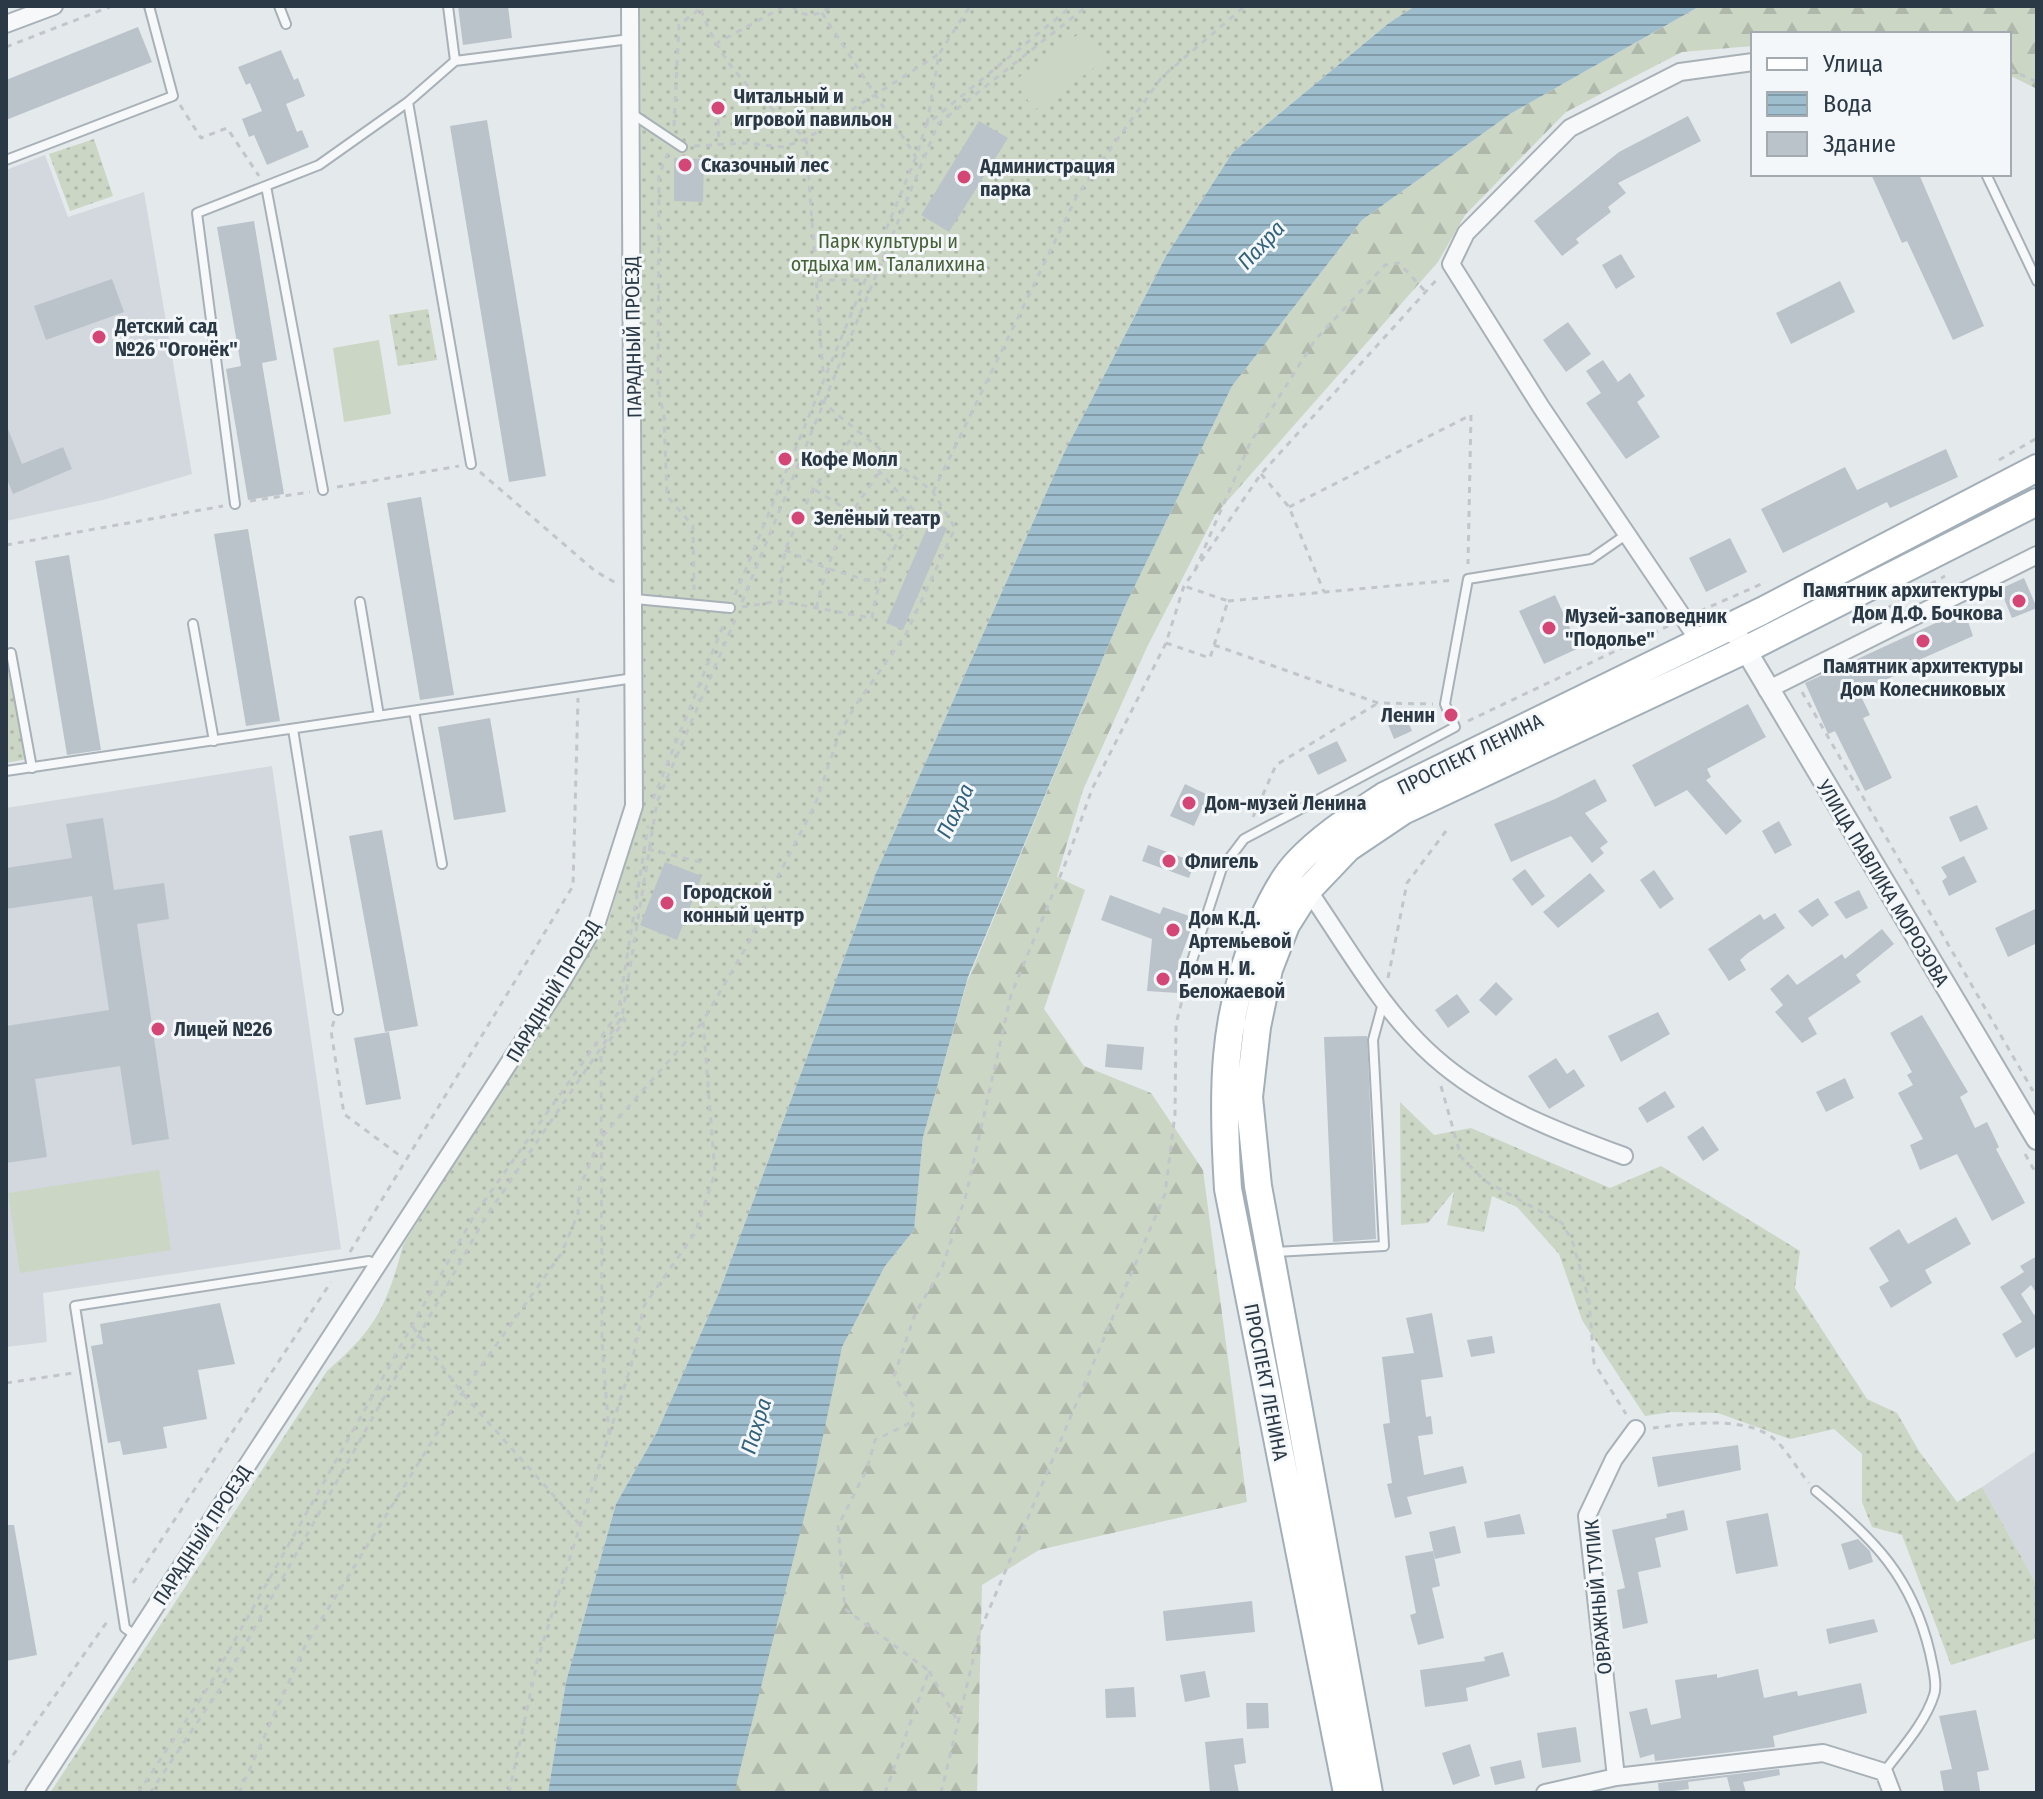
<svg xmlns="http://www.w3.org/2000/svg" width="2043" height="1799" viewBox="0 0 2043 1799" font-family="'Fira Sans Condensed',sans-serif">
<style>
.built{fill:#d2d8de}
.grass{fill:url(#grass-dots)}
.forest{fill:url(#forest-firs)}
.pitch{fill:#ccd6c4}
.water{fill:url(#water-rules)}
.building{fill:#bbc3ca}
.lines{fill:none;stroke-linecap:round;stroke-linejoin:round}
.service-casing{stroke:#a8b1b7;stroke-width:12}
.minor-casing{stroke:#a8b1b7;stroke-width:20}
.tertiary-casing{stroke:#a8b1b7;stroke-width:24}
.primary-casing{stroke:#a2afb8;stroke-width:30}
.path{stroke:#c2c6cb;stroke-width:3;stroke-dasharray:6 6;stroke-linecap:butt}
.service{stroke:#f7f8fa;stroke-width:8}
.minor{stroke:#f7f8fa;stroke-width:16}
.tertiary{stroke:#f7f8fa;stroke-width:20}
.primary{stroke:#fff;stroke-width:26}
.poi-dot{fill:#d44676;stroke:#f4f7f9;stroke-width:3}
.labels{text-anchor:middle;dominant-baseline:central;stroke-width:6;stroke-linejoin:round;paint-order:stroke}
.poi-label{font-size:20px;font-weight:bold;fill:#2a3945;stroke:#f4f7f9;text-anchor:start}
.park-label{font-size:20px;fill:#476237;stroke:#f4f7f9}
.street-label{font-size:20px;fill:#2a3945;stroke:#f4f7f9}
.water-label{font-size:22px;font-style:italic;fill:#32617b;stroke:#f4f7f9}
</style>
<defs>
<pattern id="grass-dots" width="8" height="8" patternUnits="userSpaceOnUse" patternTransform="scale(2)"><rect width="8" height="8" fill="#ccd6c4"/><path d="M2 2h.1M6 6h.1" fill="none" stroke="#afb8aa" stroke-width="1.8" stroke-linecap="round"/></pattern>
<pattern id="forest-firs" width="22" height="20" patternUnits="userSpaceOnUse" patternTransform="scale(2)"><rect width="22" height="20" fill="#ccd6c4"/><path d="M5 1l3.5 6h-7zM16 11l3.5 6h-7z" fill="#afb8aa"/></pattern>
<pattern id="water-rules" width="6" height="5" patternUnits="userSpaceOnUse" patternTransform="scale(2)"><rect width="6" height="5" fill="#9ebdcd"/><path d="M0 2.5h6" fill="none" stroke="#819ba8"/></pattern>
</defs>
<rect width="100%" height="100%" fill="#e4e9ec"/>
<path class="built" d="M45 155 68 217 144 192 192 474 103 500 6 521V170Z
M272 766 341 1249 43 1293 47 1342 6 1347V808Z
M2037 1450V1585L1982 1487Z"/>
<path class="grass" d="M640 6H1415L1389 23 1233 152 1166 256 1065 451 876 873 718 1295 657 1432 616 1504 566 1682 548 1793H50L327 1371C375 1330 387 1306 403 1245L608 922 644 801Z
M94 139 113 196 70 211 49 154Z
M428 309 437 360 398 366 389 315Z
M6 639 27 759 6 763Z
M1400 1102 1434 1135 1471 1128 1610 1188 1661 1166 1800 1251 1795 1288 1867 1399 1897 1413 1919 1451 1957 1502 1982 1487 2037 1585V1638L1951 1665 1902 1535 1872 1527 1862 1502V1454L1834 1429 1790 1439 1718 1413 1671 1412 1645 1416 1582 1320 1559 1254 1517 1207 1492 1196 1484 1232 1447 1225 1454 1191 1428 1223 1401 1225Z"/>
<path class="forest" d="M1700 6H2033L2037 9V89L2009 75V34L1930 31 1753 34V46L1682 52 1566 112 1465 215 1438 262 1215 515 1147 647 1083 790 1057 877 1085 890 1044 1009 1084 1066 1151 1093 1203 1170 1247 1502 1039 1550 982 1585 977 1793H733L842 1347 885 1266 914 1230 923 1137 967 982 1125 606 1232 386 1362 220 1510 114Z"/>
<path class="pitch" d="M1083 31 1104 61 1035 110 1014 81Z
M379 340 391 414 344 422 333 348Z
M159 1170 171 1250 20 1273 8 1193Z"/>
<path class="water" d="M1415 6H1700L1510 114 1362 220 1232 386 1125 606 968 977 923 1137 914 1230 885 1266 842 1347 814 1478 734 1793H548L566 1682 616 1504 657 1432 718 1295 876 873 1065 451 1166 256 1233 152 1389 23Z"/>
<path class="building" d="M458 6H508L512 38 463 45Z
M138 27 152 62 6 120V80Z
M281 50 294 80 298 78 305 96 286 104 297 132 302 130 309 147 267 165 254 135 249 137 242 119 262 111 250 83 246 85 238 67Z
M1688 116 1701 141 1618 183 1626 193 1608 207 1611 212 1576 239 1579 243 1562 256 1534 221 1619 152Z
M487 120 546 476 509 482 450 126Z
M979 121 1008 138 949 232 921 215Z
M674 158 704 159 703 202 674 201Z
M1871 174H1919L1984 326 1953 340 1907 241 1902 243Z
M254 221 277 360 262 363 284 494 248 500 226 369 241 366 217 227Z
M1621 254 1635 277 1616 289 1602 265Z
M112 279 124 312 46 340 34 306Z
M1840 281 1855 312 1791 344 1776 313Z
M1568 322 1591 354 1566 372 1543 340Z
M1603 360 1618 382 1630 373 1645 396 1637 402 1660 437 1626 459 1586 403 1601 393 1586 371Z
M6 424 22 464 63 447 72 469 13 494 6 477Z
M1946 449 1958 477 1890 508 1887 502 1783 553 1761 509 1845 467 1857 490Z
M421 497 454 695 420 700 387 503Z
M930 521 947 528 903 630 886 623Z
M248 529 280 721 246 726 214 534Z
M1730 538 1747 572 1706 592 1689 558Z
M69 555 101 750 67 755 35 561Z
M2024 578 2037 608 2012 618 2000 589Z
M1555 595 1579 648 1544 664 1519 611Z
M1964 610 1973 636 1892 672 1894 676 1859 692 1870 715 1863 718 1892 778 1865 791 1835 731 1828 734 1805 683Z
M1748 704 1766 737 1707 769 1711 777 1706 780 1742 821 1726 835 1687 790 1655 807 1632 765Z
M1403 710 1412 731 1394 739 1385 717Z
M490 718 506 812 454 820 438 727Z
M1337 741 1347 761 1318 775 1308 755Z
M1595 779 1607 801 1585 813 1608 842 1600 848 1604 853 1592 863 1571 836 1511 862 1494 824 1555 799Z
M1185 784 1208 795 1194 826 1170 816Z
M1977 805 1988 829 1960 842 1949 817Z
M103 818 114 890 164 883 169 919 137 924 169 1139 132 1145 120 1066 35 1079 47 1157 6 1163V1026L109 1010 92 896 6 909V868L72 858 66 824Z
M1779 821 1792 845 1775 854 1762 831Z
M382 830 418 1026 385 1032 349 836Z
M1148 845 1195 862 1189 878 1142 861Z
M1964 856 1977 882 1949 896 1942 881 1947 877 1941 867Z
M665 862 702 876 677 940 640 925Z
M1525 869 1545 896 1532 906 1512 879Z
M1654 870 1674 899 1660 909 1640 880Z
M1590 873 1605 891 1558 928 1543 912Z
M1859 890 1868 908 1846 919 1834 902Z
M1110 895 1160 914 1163 907 1195 918 1179 962 1178 993 1147 991 1152 939 1101 920Z
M1818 898 1829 915 1812 927 1798 911Z
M2037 908V943L2008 957 1995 928Z
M1775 913 1785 928 1748 953 1740 960 1746 970 1729 981 1708 949 1760 914 1764 920Z
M1882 929 1894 944 1856 975 1861 982 1808 1018 1817 1034 1802 1043 1775 1012 1783 1005 1770 989 1788 974 1797 985 1842 954 1845 959Z
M1496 982 1513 999 1496 1016 1479 1000Z
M1457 994 1470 1012 1448 1028 1435 1010Z
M1658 1012 1670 1034 1621 1062 1608 1036Z
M1922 1015 1968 1092 1960 1097 1975 1128 1987 1122 1999 1147 1996 1149 2025 1203 1992 1221 1957 1154 1920 1170 1910 1145 1923 1139 1898 1093 1913 1085 1907 1075 1912 1072 1890 1033Z
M389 1032 401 1099 366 1105 354 1038Z
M1367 1036 1376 1239 1333 1242 1324 1037Z
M1107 1044 1144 1047 1142 1070 1105 1067Z
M1556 1058 1567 1074 1574 1069 1585 1086 1549 1109 1528 1076Z
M1845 1078 1854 1098 1826 1112 1816 1092Z
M1665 1091 1675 1107 1647 1123 1638 1108Z
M1703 1126 1719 1150 1703 1161 1687 1137Z
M1956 1217 1971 1244 1925 1270 1932 1283 1891 1308 1879 1287 1889 1281 1869 1248 1899 1229 1908 1244Z
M2037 1256V1294L2031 1285 2021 1294 2034 1315 2037 1313V1346L2016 1358 2002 1334 2022 1322 2000 1287 2024 1272 2020 1266Z
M220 1303 235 1364 198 1370 207 1419 163 1427 167 1448 123 1455 120 1441 108 1443 91 1346 103 1344 100 1324Z
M1432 1313 1443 1377 1421 1380 1426 1417 1431 1416 1433 1434 1418 1436 1424 1475 1463 1466 1467 1483 1407 1497 1412 1514 1395 1518 1387 1484 1392 1483 1383 1424 1390 1423 1382 1357 1414 1353 1406 1318Z
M1492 1336 1495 1353 1471 1357 1467 1340Z
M1738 1445 1741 1470 1658 1487 1652 1457Z
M1684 1510 1688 1530 1655 1538 1661 1567 1638 1572 1648 1623 1623 1629 1617 1590 1625 1588 1612 1530 1667 1518 1666 1514Z
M1768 1513 1778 1566 1736 1574 1726 1521Z
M1520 1514 1525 1534 1487 1538 1484 1522Z
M6 1525H14L37 1655 6 1661Z
M1455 1526 1461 1553 1435 1559 1429 1532Z
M1858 1539 1870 1551 1873 1562 1849 1570 1841 1544Z
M1433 1551 1440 1586 1432 1588 1444 1638 1418 1645 1410 1615 1416 1613 1405 1556Z
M1252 1601 1255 1632 1166 1641 1163 1611Z
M1874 1619 1878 1632 1829 1644 1826 1629Z
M1503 1652 1510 1676 1466 1688 1468 1701 1425 1707 1420 1670 1485 1661 1484 1657Z
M1758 1669 1764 1698 1797 1691 1798 1696 1861 1683 1867 1713 1773 1736 1775 1747 1655 1761 1654 1754 1640 1758 1629 1712 1647 1708 1651 1725 1681 1718 1675 1680 1717 1674V1678Z
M1205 1671 1210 1697 1185 1702 1180 1675Z
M1134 1687 1136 1717 1106 1718 1105 1689Z
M1246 1703H1268L1269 1728 1247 1729Z
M1976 1710 1989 1770 1977 1772 1980 1791 1944 1793 1940 1771 1952 1769 1939 1716Z
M1576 1727 1581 1762 1542 1768 1537 1733Z
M1243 1738 1246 1763 1234 1765 1239 1793H1210L1205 1742Z
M1470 1744 1480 1776 1453 1785 1442 1753Z
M1521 1760 1525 1778 1495 1785 1490 1767Z
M1779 1769 1780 1775 1743 1782 1746 1793H1731L1727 1777 1688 1782 1689 1789 1659 1793 1658 1783Z"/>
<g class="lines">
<defs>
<path id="service" d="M279 6 286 24
M448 6 455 61
M408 102 471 464
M631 113 682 147
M6 160 173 96 149 6
M1986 174 2037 281
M266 186 323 490
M235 504 197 213 319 165 408 102 455 61 630 39
M635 599 730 608
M360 602 379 716
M193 624 214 741
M11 653 32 768
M414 711 442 864
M293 729 338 1010
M6 771 634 678
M1188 973 1222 868 1244 839 1455 727 1445 704 1468 579 1591 559 1627 534
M1275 1252 1384 1246 1373 1040 1383 1003
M1816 1491C1874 1539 1912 1577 1930 1653 1932 1664 1938 1684 1934 1695 1925 1723 1902 1748 1884 1772
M136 1636 125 1628 75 1306 369 1261 377 1266"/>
<path id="minor" d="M6 24 54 6
M1699 641 1541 407 1451 264 1466 233 1570 128 1680 72 1753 62
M1767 690 2037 555
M1308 890C1347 946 1382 1011 1434 1057 1488 1105 1556 1131 1624 1156
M1616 1777 1587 1516 1614 1459 1636 1429
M34 1793 559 986 597 922 634 806 630 6
M1545 1793 1616 1777 1823 1753 1884 1772 1892 1793"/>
<path id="tertiary" d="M1738 637 2037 1139"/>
<path id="primary" d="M1347 1793 1228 1189C1222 1094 1221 1015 1260 926 1269 905 1281 880 1297 863 1322 836 1354 816 1384 796L1762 611 2037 468
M1369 1793 1258 1186 1249 1097 1257 1027 1269 969 1286 925 1308 890 1348 848 1403 811 1745 650 2037 502"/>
</defs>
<use href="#service" class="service-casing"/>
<use href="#minor" class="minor-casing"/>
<use href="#tertiary" class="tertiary-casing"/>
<use href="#primary" class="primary-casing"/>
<path class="path" d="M792 6C804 19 818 16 831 6
M701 10C725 73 757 95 806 139L823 373
M822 13 916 157
M715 44 785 6
M6 47 112 6
M2009 69 2037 82
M180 105 201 138 227 128 259 176
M718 119 719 145
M927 124 939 54 970 6
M674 126 679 25 701 8
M694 146 746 143 783 147 806 139 939 54
M668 153 659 175 658 387 664 416 667 496 693 526 694 590
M817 280H864
M1999 460 2037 438
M480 472 595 571 616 583
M1261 474 1289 507 1324 592
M337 487 459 466
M815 490 897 540
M933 492 1078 194 1162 77 1245 6
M250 501 310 492
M1289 507 1471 415 1468 564
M6 545 223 506
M785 550 826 568 876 583
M1195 570 1250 443 1315 340 1385 265 1399 263 1425 291
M735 595 916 157 926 125 1072 6
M1228 601 1455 580
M742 602 938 124 1087 6
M742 607 779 601 872 618C878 578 891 547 917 514L851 439 813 489 785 550 779 601
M816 608C830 552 845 518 880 472
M1700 611 1766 582
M1878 613 1945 576
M1166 643 1210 658 1228 601 1184 586
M1214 645 1378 703 1433 704
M1802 692 2033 1091
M1468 721 1668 626
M653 799 725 621
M1253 817 1276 765 1378 703
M648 849 704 863
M1388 978 1407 883 1446 831
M334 1021 331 1031 344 1114 403 1158
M1441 1086 1461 1157 1485 1181 1562 1223 1573 1243 1589 1300 1594 1363 1626 1414
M2025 1154 2037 1175
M350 1252 573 886 578 698
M413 1327 462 1393 581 1526
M6 1383 73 1373
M1653 1428C1686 1424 1746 1415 1774 1439 1787 1450 1797 1469 1809 1483
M609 1434 602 1342 601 1052 625 1020 621 1016
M133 1583 331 1282
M929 1671 957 1720
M6 1765 109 1619
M138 1793 209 1686 475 1214 618 1013 648 826
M150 1793 223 1684 485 1218 622 1017 657 802 735 620
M239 1793 305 1646 462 1393 561 1254 578 1214 579 1189 600 1139 703 1022
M509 1793 538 1658 631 1366 644 1306 695 1233 715 1173 703 1021 749 942 774 884 815 805 839 735 855 706 906 634 955 528 933 492 816 397
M885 1793 929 1671 845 1609 838 1526 867 1469 875 1440 910 1423 915 1409 894 1376 915 1314 942 1268 966 1195 1011 995 1068 857 1092 789 1166 643 1184 586 1261 474 1439 277
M941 1793 980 1631 1165 1194 1175 1114 1176 1024 1186 985"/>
<use href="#service" class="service"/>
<use href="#minor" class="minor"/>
<use href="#tertiary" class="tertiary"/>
<use href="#primary" class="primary"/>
</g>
<g class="poi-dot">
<circle cx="718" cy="108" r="8"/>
<circle cx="685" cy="165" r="8"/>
<circle cx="964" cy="177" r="8"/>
<circle cx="99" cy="337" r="8"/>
<circle cx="785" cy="459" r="8"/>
<circle cx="798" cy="518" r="8"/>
<circle cx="2019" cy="601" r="8"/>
<circle cx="1549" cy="628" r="8"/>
<circle cx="1923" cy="641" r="8"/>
<circle cx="1451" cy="715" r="8"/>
<circle cx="1189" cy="803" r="8"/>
<circle cx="1169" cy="861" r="8"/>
<circle cx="667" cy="903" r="8"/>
<circle cx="1173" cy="930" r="8"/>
<circle cx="1163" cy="979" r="8"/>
<circle cx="158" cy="1029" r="8"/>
</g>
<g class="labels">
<g class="poi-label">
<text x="734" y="96">Читальный и<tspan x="734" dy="23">игровой павильон</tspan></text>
<text x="701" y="165">Сказочный лес</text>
<text x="980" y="166">Администрация<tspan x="980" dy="23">парка</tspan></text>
<text x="115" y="326">Детский сад<tspan x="115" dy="23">№26 "Огонёк"</tspan></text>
<text x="801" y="459">Кофе Молл</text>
<text x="814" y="518">Зелёный театр</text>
<text x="2003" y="590" text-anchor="end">Памятник архитектуры<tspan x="2003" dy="23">Дом Д.Ф. Бочкова</tspan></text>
<text x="1565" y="616">Музей-заповедник<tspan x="1565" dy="23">"Подолье"</tspan></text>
<text x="1923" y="666" text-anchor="middle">Памятник архитектуры<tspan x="1923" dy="23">Дом Колесниковых</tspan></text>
<text x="1435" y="715" text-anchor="end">Ленин</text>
<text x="1205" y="803">Дом-музей Ленина</text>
<text x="1185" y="861">Флигель</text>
<text x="683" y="892">Городской<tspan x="683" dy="23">конный центр</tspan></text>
<text x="1189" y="918">Дом К.Д.<tspan x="1189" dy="23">Артемьевой</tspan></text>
<text x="1179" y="968">Дом Н. И.<tspan x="1179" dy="23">Беложаевой</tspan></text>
<text x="174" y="1029">Лицей №26</text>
</g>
<g class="park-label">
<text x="888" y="241">Парк культуры и<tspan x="888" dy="23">отдыха им. Талалихина</tspan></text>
</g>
<g class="street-label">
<text transform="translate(633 337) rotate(-91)">ПАРАДНЫЙ ПРОЕЗД</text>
<text transform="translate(1470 754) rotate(-26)">ПРОСПЕКТ ЛЕНИНА</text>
<text transform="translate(1883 883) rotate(59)">УЛИЦА ПАВЛИКА МОРОЗОВА</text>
<text transform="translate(553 991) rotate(-59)">ПАРАДНЫЙ ПРОЕЗД</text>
<text transform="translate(1266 1382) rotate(79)">ПРОСПЕКТ ЛЕНИНА</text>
<text transform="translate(202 1535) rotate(-57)">ПАРАДНЫЙ ПРОЕЗД</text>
<text transform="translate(1598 1597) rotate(-95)">ОВРАЖНЫЙ ТУПИК</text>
</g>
<g class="water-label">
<text transform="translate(1261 245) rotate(-47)">Пахра</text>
<text transform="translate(955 811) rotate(-64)">Пахра</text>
<text transform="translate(756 1426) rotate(-73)">Пахра</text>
</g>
</g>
<rect width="2043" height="1799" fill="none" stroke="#2a3945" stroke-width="16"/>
<rect x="1751" y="32" width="260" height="144" fill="#f4f7f9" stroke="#a3abb1" stroke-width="2"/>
<rect x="1767" y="58" width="40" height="12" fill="#ffffff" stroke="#a3abb1" stroke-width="2"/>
<text x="1823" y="72" font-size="24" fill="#2a3945">Улица</text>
<rect x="1767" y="92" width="40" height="24" fill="url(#water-rules)" stroke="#a3abb1" stroke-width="2"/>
<text x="1823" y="112" font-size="24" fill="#2a3945">Вода</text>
<rect x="1767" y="132" width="40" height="24" fill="#bbc3ca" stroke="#a3abb1" stroke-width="2"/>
<text x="1823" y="152" font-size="24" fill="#2a3945">Здание</text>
</svg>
